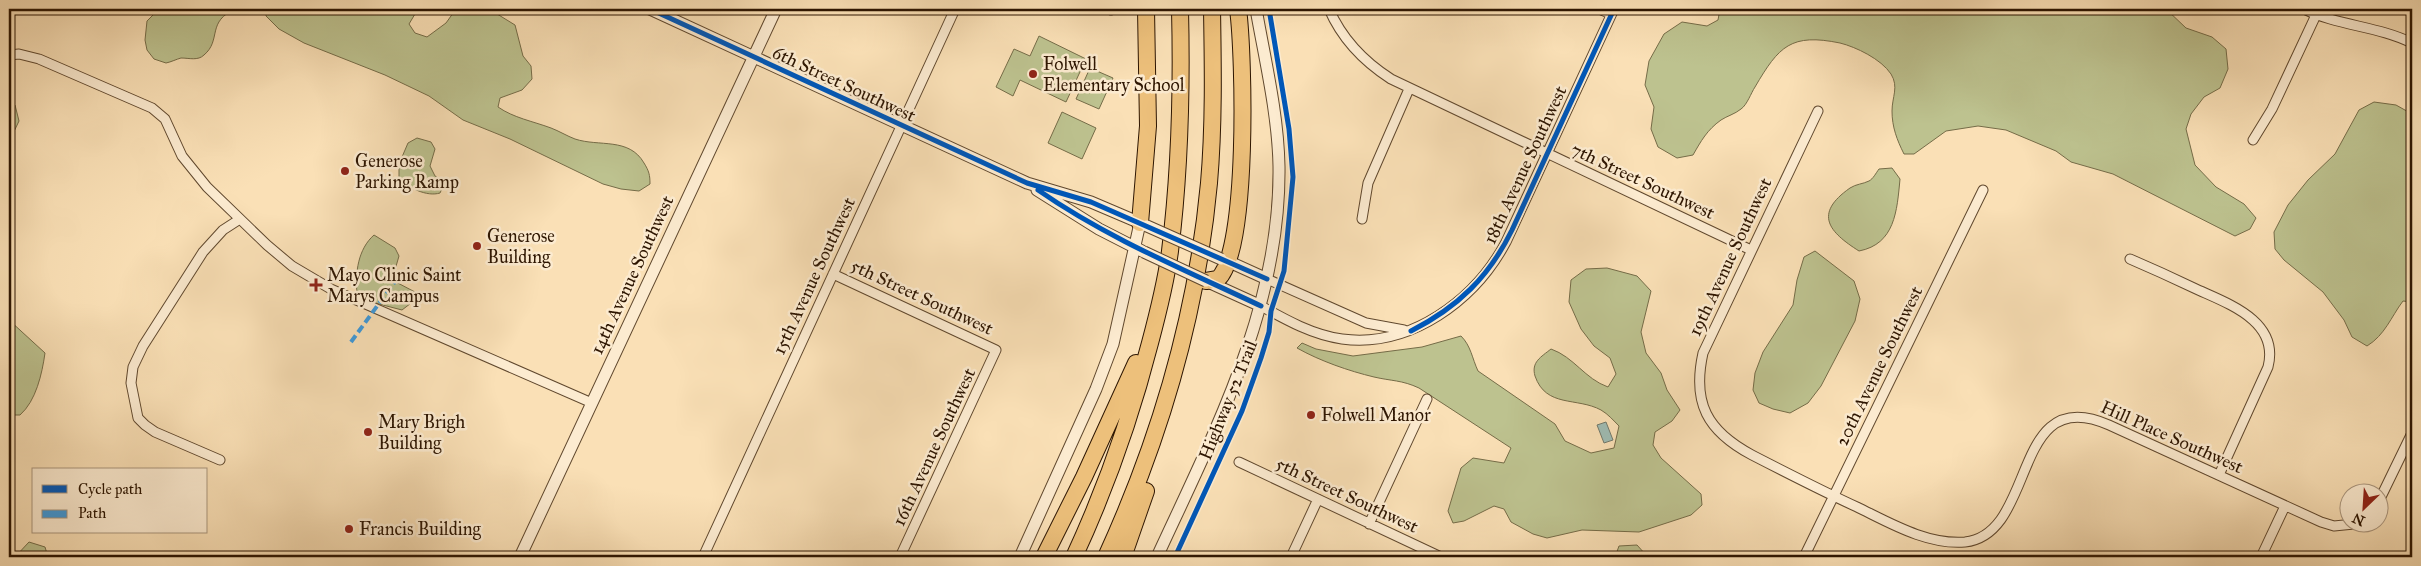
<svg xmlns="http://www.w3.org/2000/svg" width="2421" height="566" viewBox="0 0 2421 566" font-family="'IM FELL Great Primer',serif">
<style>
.green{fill:#bdc28f;stroke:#756c48}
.water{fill:#9fbcb4;stroke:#71796c}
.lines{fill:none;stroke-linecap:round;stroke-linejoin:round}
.minor-casing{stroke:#60482e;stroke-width:11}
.tertiary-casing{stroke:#60482e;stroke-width:13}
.motorway-casing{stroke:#2d1501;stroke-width:18}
.minor{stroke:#fcebd0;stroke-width:9}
.tertiary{stroke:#fcebd0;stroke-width:11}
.motorway{stroke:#edc07b;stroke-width:16}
.tertiary-bridge-casing{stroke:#60482e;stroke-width:13;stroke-linecap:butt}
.tertiary-bridge{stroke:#fcebd0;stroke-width:11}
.quiet{stroke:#3d9add;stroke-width:4;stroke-dasharray:8 4;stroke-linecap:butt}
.cycleway-casing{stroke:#fcebd0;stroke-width:8}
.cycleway{stroke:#0057b8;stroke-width:5}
.poi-dot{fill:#8f2418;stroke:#fcebd0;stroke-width:2}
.labels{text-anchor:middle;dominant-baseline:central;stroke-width:5;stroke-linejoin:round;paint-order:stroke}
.poi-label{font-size:18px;fill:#2d1501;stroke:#fcebd0;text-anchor:start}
.street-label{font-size:18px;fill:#2d1501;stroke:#fcebd0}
</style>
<rect width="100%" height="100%" fill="#fae0b6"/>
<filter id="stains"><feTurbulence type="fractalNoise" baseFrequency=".004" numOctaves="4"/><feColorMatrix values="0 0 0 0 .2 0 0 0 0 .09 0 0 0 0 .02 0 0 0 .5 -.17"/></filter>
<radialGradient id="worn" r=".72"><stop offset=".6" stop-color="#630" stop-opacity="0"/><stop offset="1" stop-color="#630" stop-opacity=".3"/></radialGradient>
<path class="green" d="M159 9H236C206 21 222 40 204 55 198 61 189 58 181 58 177 59 171 62 166 63L154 59 147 50 145 40 147 21Z
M266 9H418L409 24 415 33 427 37 446 23 456 9H489L515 25 523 56 531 66 532 79 522 90 500 98 498 107C514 118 532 121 551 128 559 131 567 136 575 139 599 147 629 137 644 163 649 171 650 175 650 184L639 191 621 189 603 184 510 139 463 120 429 96 385 75 304 43 279 29 266 16Z
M1720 9H2166L2186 28 2212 37 2226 49 2228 69 2220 88 2204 97 2191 114 2186 129 2195 165 2216 187 2244 204 2256 218 2250 229 2235 236 2113 174 2071 162 2056 151 2006 130 1978 126 1946 131 1914 154H1904C1897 140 1892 127 1892 111 1892 97 1899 87 1891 74 1881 59 1856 47 1840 43 1791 33 1779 46 1755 87 1751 93 1747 105 1741 109 1735 114 1727 116 1721 120 1707 130 1701 141 1693 155L1677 158 1658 147 1651 129 1654 107 1645 85 1649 61 1664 34 1682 22 1707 26 1718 20Z
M1039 36 1086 59 1066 102 1020 80 1013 96 996 87 1014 49 1030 56Z
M1090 68 1113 78 1099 109 1076 99Z
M9 100 15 105 19 121 9 142Z
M2374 102 2396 105 2412 114V302L2403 301C2391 317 2385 335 2367 346L2352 337 2344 320 2323 292 2284 260 2275 249 2274 232 2288 205 2308 180 2335 154 2359 110Z
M1062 112 1096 128 1082 159 1048 143Z
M417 138 431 142 435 149 430 166 435 176 445 182 440 193C427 197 408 188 399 178V164L408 143Z
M1892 168 1900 179C1897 211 1895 244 1859 251 1829 232 1813 214 1850 188 1856 184 1863 184 1869 181 1873 179 1876 173 1879 169Z
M374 235 395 248 399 256 392 280 415 292 419 297 402 310 375 303 357 293C355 273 358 249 374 235Z
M1815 251 1854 281 1860 299 1855 321 1821 386 1808 403 1790 413 1773 409 1759 403 1753 390 1755 373 1763 352 1793 305 1797 280 1804 257Z
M1607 268 1637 276 1651 291 1641 332 1646 353 1661 373 1667 390 1680 410 1672 421 1655 432 1653 445 1661 458 1701 494 1702 505 1691 515 1639 532 1582 530 1547 538 1533 534 1511 522 1504 509 1494 506 1464 521 1453 523 1448 511 1461 468 1473 458 1504 463 1511 448 1419 388C1402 380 1391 381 1374 377 1349 371 1320 361 1297 348L1302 343 1316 349 1353 356 1422 347 1461 336C1471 346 1472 358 1478 371L1555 424 1565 441 1591 453 1614 448 1619 426C1614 421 1608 414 1601 410 1577 397 1546 408 1535 376 1531 362 1541 357 1551 349 1574 357 1585 379 1608 387L1616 374 1610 358 1594 346 1581 329 1569 302 1571 280 1586 269Z
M9 320 45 353C42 374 36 401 20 415H9Z
M29 542 45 547 48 557H15Z
M1637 545 1646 555 1660 557H1615L1619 546Z"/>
<path class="water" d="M1606 422 1613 440 1604 443 1597 425Z"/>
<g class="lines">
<defs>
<path id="minor" d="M1109 9 1111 10
M1329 9C1342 39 1363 61 1391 79L1751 250
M1599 9 1611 14
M2304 9C2338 26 2378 26 2412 43
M9 55 19 54 39 59 152 108 165 119 182 156 207 187 267 245 292 266 331 289 592 403
M1818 111 1703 353C1692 403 1707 431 1752 455 1787 473 1822 491 1857 507 1890 523 1927 545 1965 542 2038 534 2010 381 2109 425L2321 522 2334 526 2354 524
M2253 140 2272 109 2316 15
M1362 219 1368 183 1409 89
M2130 259C2151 268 2173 278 2194 288 2226 303 2280 320 2268 367L2219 475
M833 274 996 350 900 557
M1267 279 1366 323 1404 330
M1261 306C1286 320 1313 335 1342 339 1411 348 1475 300 1506 242L1614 9
M220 460 155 432 145 425 138 418 131 383 133 367 143 346 203 252 223 230 240 219
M1239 462 1441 557
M2378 503 2412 433
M1369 524 1427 399
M703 557 955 9
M1291 557 1318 499
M1804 557 1983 190
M2261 557 2285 506"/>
<path id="tertiary" d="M650 9 1027 183 1091 202 1145 225
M1037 190 1099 229 1142 251
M1223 259 1267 279
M1206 281 1261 306
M520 557 776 9
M1020 557 1096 389 1113 344 1140 223
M1157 557C1214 433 1281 307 1279 166 1278 114 1265 60 1256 9"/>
<path id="motorway" d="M1140 223 1148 126 1146 9
M1206 281 1218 279C1249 250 1244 55 1238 9
M1044 557 1084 477 1136 363
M1074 557C1106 488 1131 417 1150 343 1158 313 1166 282 1170 251 1180 170 1182 90 1180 9
M1106 557C1160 439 1197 313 1209 183 1214 125 1213 67 1212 9
M1123 557 1146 491"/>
</defs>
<use href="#minor" class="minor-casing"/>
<use href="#tertiary" class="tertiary-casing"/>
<use href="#motorway" class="motorway-casing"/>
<use href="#minor" class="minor"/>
<use href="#tertiary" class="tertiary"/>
<use href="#motorway" class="motorway"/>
<defs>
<path id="tertiary-bridge" d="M1147 226 1221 259
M1144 252 1206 281"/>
</defs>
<use href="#tertiary-bridge" class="tertiary-bridge-casing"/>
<use href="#tertiary-bridge" class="tertiary-bridge"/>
<path class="quiet" d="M351 342 399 276"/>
<defs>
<path id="cycleway" d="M650 9 1027 183 1091 202 1267 279
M1038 190C1107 238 1185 270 1261 306
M1411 331C1458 307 1489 277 1512 230L1614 9
M1175 557 1242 411 1261 358 1269 332 1271 311 1284 271 1293 177 1289 129 1269 9"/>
</defs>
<use href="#cycleway" class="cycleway-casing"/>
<use href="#cycleway" class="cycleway"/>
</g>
<g class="poi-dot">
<circle cx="1033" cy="74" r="5"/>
<circle cx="345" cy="171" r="5"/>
<circle cx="477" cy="246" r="5"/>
<path d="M313.5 277.5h5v5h5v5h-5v5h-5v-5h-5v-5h5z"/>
<circle cx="1311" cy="415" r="5"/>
<circle cx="368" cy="432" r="5"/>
<circle cx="349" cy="529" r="5"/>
</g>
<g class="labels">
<g class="poi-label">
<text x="1043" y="64">Folwell<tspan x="1043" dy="21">Elementary School</tspan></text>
<text x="355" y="161">Generose<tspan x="355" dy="21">Parking Ramp</tspan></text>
<text x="487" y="236">Generose<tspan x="487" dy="21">Building</tspan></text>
<text x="327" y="275">Mayo Clinic Saint<tspan x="327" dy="21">Marys Campus</tspan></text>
<text x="1321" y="415">Folwell Manor</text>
<text x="378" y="422">Mary Brigh<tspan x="378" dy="21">Building</tspan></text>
<text x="359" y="529">Francis Building</text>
</g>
<g class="street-label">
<text transform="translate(844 84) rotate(25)">6th Street Southwest</text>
<text transform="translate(1525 165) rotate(-65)">18th Avenue Southwest</text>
<text transform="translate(1643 181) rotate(25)">7th Street Southwest</text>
<text transform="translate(1730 257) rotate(-65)">19th Avenue Southwest</text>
<text transform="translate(632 275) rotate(-65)">14th Avenue Southwest</text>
<text transform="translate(814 276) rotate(-65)">15th Avenue Southwest</text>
<text transform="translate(922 297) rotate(25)">5th Street Southwest</text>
<text transform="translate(1879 366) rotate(-64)">20th Avenue Southwest</text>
<text transform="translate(1228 400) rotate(-68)">Highway 52 Trail</text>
<text transform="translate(2172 437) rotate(24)">Hill Place Southwest</text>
<text transform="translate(934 447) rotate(-65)">16th Avenue Southwest</text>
<text transform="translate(1347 495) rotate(25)">5th Street Southwest</text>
</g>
</g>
<rect width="2421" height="566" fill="none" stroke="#fae0b6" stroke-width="30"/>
<rect x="10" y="10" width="2401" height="546" fill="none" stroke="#2d1501" stroke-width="2.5"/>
<rect x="15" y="15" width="2391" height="536" fill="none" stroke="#2d1501"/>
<rect x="32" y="468" width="175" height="65" fill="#fcebd0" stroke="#a9957d"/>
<rect x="42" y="485" width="25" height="8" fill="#0057b8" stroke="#a9957d"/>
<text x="78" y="494" font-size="15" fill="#2d1501">Cycle path</text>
<rect x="42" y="510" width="25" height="8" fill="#3d9add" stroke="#a9957d"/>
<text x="78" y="518" font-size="15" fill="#2d1501">Path</text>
<g transform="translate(2364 508) rotate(205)"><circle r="24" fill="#fcebd0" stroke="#a9957d"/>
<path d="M0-4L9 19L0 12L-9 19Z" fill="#8f2418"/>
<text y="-8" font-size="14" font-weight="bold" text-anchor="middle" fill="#2d1501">N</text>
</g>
<rect width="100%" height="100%" filter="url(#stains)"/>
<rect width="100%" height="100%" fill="url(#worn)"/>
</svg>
